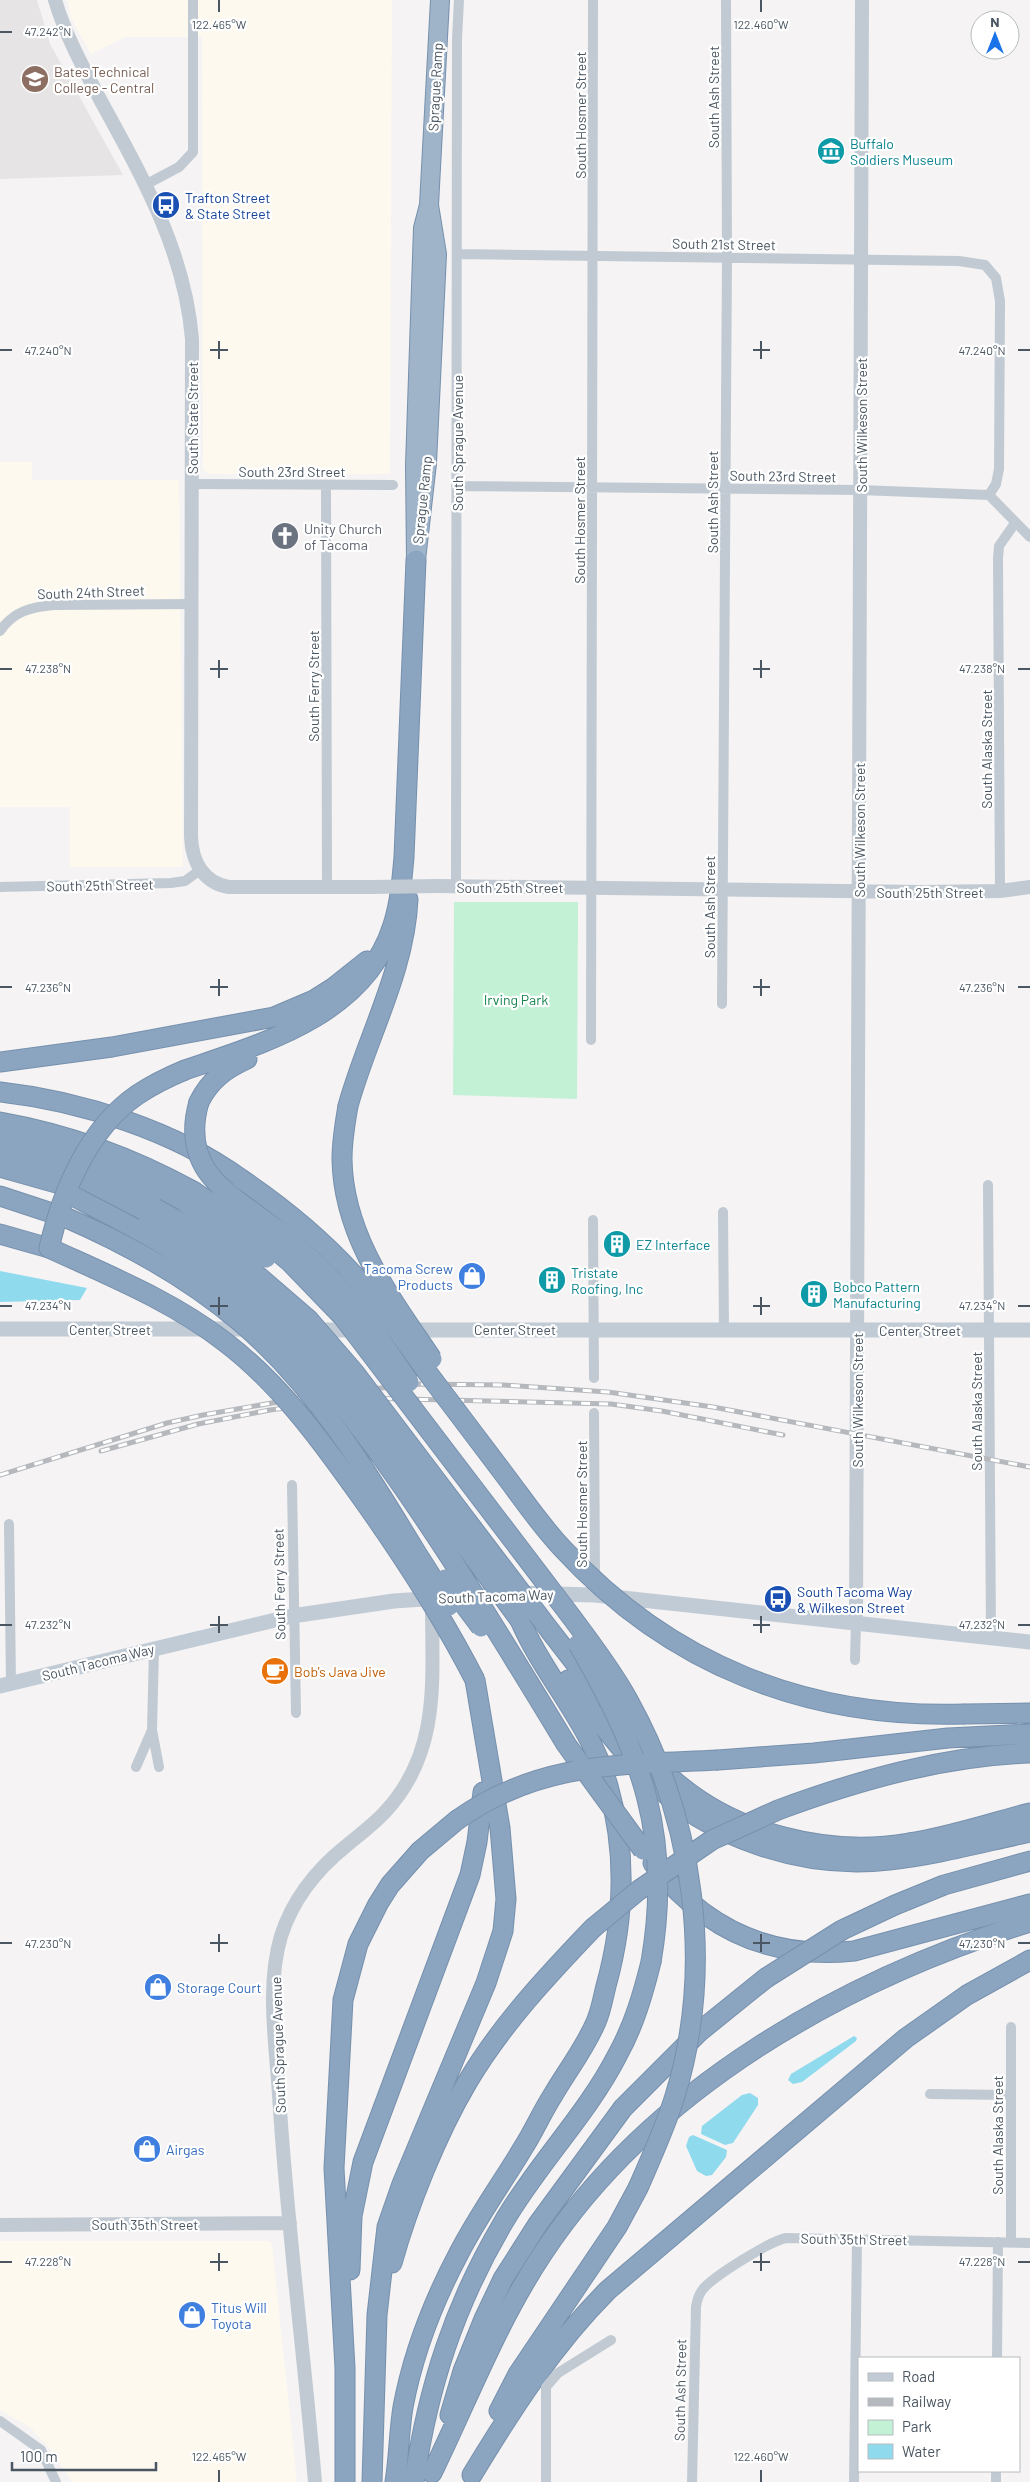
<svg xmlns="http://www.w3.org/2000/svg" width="1030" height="2482" viewBox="0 0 1030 2482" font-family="Barlow,sans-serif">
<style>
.commercial{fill:#fdf9ef}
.education{fill:#e6e4e5}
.green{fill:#c3f1d5}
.water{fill:#90daee}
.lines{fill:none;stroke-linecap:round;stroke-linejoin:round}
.trunk-casing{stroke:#7690ad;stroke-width:20}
.motorway-casing{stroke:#7690ad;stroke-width:21}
.minor{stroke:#c1cad2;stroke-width:10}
.tertiary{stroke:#c1cad2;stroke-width:14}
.secondary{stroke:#c1cbd6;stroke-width:15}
.trunk{stroke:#9fb4c9;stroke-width:18}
.motorway{stroke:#8ba5c1;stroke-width:19}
.rail-casing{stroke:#b5b8bd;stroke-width:5}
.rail{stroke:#fff;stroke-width:3;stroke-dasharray:9;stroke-linecap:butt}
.motorway-bridge-casing{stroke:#7690ad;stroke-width:21;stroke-linecap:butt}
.tertiary-bridge{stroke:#c1cad2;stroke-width:14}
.motorway-bridge{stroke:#8ba5c1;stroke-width:19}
.ticks{fill:none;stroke:#4a5661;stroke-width:2}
.labels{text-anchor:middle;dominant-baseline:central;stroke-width:4.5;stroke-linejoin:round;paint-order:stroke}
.education-label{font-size:14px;fill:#785e54;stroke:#fff;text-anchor:start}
.street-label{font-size:14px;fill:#4a5661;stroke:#fff}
.culture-label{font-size:14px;fill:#0d838f;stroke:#fff;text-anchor:start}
.transit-label{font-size:14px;fill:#164399;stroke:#fff;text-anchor:start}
.worship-label{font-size:14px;fill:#5b616d;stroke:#fff;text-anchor:start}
.park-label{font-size:14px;fill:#17864f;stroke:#fff}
.shop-label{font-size:14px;fill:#366cbe;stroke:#fff;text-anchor:start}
.food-label{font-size:14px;fill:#c56008;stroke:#fff;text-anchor:start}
.ticks-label{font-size:12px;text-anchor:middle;fill:#4a5661;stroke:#fff;stroke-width:4.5;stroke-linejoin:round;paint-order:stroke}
</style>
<rect width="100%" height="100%" fill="#f5f3f3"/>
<path class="commercial" d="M67 0H392L390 474H210L203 470 202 37H125L91 54 71 18Z
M0 462H32V480H179L183 867H70V807H0Z
M0 2241H269L272 2245 297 2482H72L50 2449 30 2427 0 2410Z"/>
<path class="education" d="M0 0H37L50 44 123 175 0 179Z"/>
<path class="green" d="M454 902H578L577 1099 453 1095Z"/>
<path class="water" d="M0 1271 87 1288 80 1300 0 1302Z
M854 2036 857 2038 856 2041 802 2082 793 2084 788 2080 791 2074Z
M750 2093 758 2098V2105L733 2143 725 2145 701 2134 702 2126 742 2095Z
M693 2135 727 2150 726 2157 712 2175 706 2176 697 2171 686 2146 689 2137Z"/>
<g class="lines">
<defs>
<path id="trunk" d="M429 205 437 254 427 463 416 560 415 465 423 228 429 205 440 0"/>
<path id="motorway" d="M0 1062 112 1047 274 1017 314 1000 333 988 367 961
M185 1070C264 1043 365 1015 393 925 400 903 402 880 404 857L416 560
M0 1092C81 1101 175 1131 241 1179
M199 1102C210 1080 225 1069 247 1059
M348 1106C367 1037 405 971 408 899
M0 1122C68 1134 133 1158 193 1191
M0 1136C66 1150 127 1172 187 1204
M0 1153C54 1165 105 1183 155 1208
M0 1167 88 1192 149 1221
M0 1196 67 1218
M0 1234 49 1248
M551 1632 600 1695
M568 1680C593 1713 618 1747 647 1777 707 1838 804 1870 889 1860 936 1855 983 1842 1030 1832
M965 1714 1030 1713
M623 1724C638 1743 653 1762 671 1778 733 1834 827 1857 909 1843 950 1837 990 1823 1030 1813
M566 1744 581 1765
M718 1760 814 1753 948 1738 1030 1734
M778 1810C859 1780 944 1756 1030 1753
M653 1863C704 1929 770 1960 854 1951L1030 1904
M842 1930 895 1905 944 1885 1030 1861
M392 2263C408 2206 437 2133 468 2081 502 2024 548 1975 593 1928
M350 2270 352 2216 363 2162 470 1875 477 1842 483 1792
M499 2411 518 2374 617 2227 638 2188
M450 2415 463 2371 484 2319 503 2279 538 2224 623 2108 699 2032 766 1978
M432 2473C468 2399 497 2322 543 2253 653 2087 844 1980 1030 1922
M472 2475C512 2409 553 2345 608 2290L906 2038 967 1995 1030 1960
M345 2482V2368L334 2168 343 2000 358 1944 378 1904 390 1885 420 1851 457 1820
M372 2482 377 2315 387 2227 402 2184 486 1983 503 1931 506 1899 500 1828 475 1680
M395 2482C399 2457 399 2432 403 2407 413 2354 434 2300 459 2253 478 2216 502 2183 523 2148 534 2131 542 2112 553 2095 567 2071 585 2048 596 2022 601 2011 603 1998 606 1986 624 1921 627 1852 608 1786 591 1724 545 1678 520 1620
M414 2482C428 2387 454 2306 503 2223 537 2164 587 2115 618 2054 634 2025 643 1994 651 1962"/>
</defs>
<use href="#trunk" class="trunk-casing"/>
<use href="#motorway" class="motorway-casing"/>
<path class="minor" d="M145 185 179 167 193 152V0
M457 254 959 261 985 265 996 278 1000 301 999 469 996 484 989 495
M192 484 393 485
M326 485 327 887
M456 486 860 490 989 495
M989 495 1030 537
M0 631C14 611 31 607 54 605L192 604
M0 887 171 883 185 881 200 870
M456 887 457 39 459 0
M1000 891 998 558 999 546 1015 523
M722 1004 727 258 726 0
M591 1040 593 0
M988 1185 991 1638
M723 1212 724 1330
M593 1220 594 1378
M594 1413 595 1579
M292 1485 296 1713
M9 1524 11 1684
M154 1649 152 1730 159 1767
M855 1660 856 1622
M136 1767 152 1730
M1011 2027V2243
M930 2094 1010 2095
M997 2358 998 2242
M0 2421 41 2450 56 2482
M546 2482V2387L558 2373 611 2340
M692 2482 696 2307C697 2300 699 2294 703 2289 714 2276 770 2241 786 2238L1030 2243
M854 2482 857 2239
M996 2482V2471"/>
<path class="tertiary" d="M55 0C66 37 84 69 102 103 143 178 185 252 192 339L191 837C192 861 203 883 229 887H372
M438 886 922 892 1000 891 1030 887
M856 1622 862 0
M0 2225 290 2223
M315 2482C304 2353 287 2224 279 2095 276 2043 266 1987 281 1936 293 1899 316 1870 346 1846 359 1835 373 1825 385 1812 441 1752 432 1680 432 1604"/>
<path class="secondary" d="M0 1329H254
M309 1330H1030
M464 1596 516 1593 595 1595 1030 1642
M0 1686 292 1616 394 1601 439 1598"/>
<use href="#trunk" class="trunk"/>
<use href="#motorway" class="motorway"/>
<defs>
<path id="rail" d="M101 1451 198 1424 270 1410 362 1398 611 1404 662 1411 783 1435
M0 1475 167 1423 203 1415 324 1394 420 1384 504 1385 608 1392 713 1407 1030 1467"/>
</defs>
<use href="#rail" class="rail-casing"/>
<use href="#rail" class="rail"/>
<defs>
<path id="motorway-bridge" d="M185 1070C168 1077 152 1085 137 1095 88 1129 62 1192 49 1248 110 1276 172 1301 225 1342 280 1384 320 1439 359 1494 402 1554 441 1614 475 1680
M199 1102C192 1126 193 1150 207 1171 224 1196 266 1219 289 1239 311 1259 333 1279 351 1301 373 1326 390 1355 409 1382
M348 1106C345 1123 342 1141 342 1159 343 1236 391 1298 432 1359
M241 1179C281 1206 320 1238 353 1274 381 1305 405 1342 430 1376 456 1410 481 1444 507 1478 525 1502 542 1527 563 1549 670 1665 808 1719 965 1714
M193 1191 253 1231 290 1262 343 1317 573 1619C592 1645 613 1672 628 1700 694 1819 715 1965 675 2096 665 2128 651 2158 638 2188
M67 1193C96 1208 126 1223 154 1239 193 1262 230 1291 265 1321 310 1359 346 1409 381 1456 448 1549 507 1647 566 1744
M187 1204 224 1227 266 1258
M155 1208 196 1231 243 1263 309 1320 354 1372 551 1632
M67 1218C129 1245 187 1277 239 1321 314 1384 367 1471 417 1554 428 1571 439 1588 449 1606
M149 1221C227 1265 289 1316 346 1384L520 1620
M445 1579 481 1627
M578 1644C641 1753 673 1835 651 1962
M581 1765 643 1850
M457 1820C540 1761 621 1765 718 1760
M593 1928 639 1890 712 1840 778 1810
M766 1978 842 1930"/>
</defs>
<use href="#motorway-bridge" class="motorway-bridge-casing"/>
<path class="tertiary-bridge" d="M372 887 438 886"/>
<use href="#motorway-bridge" class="motorway-bridge"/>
</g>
<path class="ticks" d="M219 0V12M761 0V12M0 32H12M219 341V359M761 341V359M0 350H12M210 350H228M753 350H770M1018 350H1030M219 660V678M761 660V678M0 669H12M210 669H228M753 669H770M1018 669H1030M219 979V996M761 979V996M0 987H12M210 987H228M753 987H770M1018 987H1030M219 1297V1315M761 1297V1315M0 1306H12M210 1306H228M753 1306H770M1018 1306H1030M219 1616V1633M761 1616V1633M0 1625H12M210 1625H228M753 1625H770M1018 1625H1030M219 1934V1952M761 1934V1952M0 1943H12M210 1943H228M753 1943H770M1018 1943H1030M219 2253V2271M761 2253V2271M0 2262H12M210 2262H228M753 2262H770M1018 2262H1030M219 2470V2482M761 2470V2482"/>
<defs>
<symbol id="university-disc" viewBox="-11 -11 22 22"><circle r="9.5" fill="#8d6e63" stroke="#fff"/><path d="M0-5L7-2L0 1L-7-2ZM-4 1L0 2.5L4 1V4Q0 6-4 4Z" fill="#fff"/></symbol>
<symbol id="museum-disc" viewBox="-11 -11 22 22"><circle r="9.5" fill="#0f9aa8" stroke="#fff"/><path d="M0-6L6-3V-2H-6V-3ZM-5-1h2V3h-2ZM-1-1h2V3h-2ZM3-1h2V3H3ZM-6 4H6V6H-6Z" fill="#fff"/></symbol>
<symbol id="bus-disc" viewBox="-11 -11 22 22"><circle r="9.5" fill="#1a4fb4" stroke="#fff"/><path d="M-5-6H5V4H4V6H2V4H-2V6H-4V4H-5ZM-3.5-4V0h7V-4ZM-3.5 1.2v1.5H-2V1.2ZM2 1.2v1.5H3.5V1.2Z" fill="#fff"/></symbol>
<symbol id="church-disc" viewBox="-11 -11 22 22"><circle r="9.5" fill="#6b7280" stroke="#fff"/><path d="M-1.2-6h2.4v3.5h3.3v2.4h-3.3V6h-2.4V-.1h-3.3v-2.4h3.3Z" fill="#fff"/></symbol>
<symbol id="building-disc" viewBox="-11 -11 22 22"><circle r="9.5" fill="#0f9aa8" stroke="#fff"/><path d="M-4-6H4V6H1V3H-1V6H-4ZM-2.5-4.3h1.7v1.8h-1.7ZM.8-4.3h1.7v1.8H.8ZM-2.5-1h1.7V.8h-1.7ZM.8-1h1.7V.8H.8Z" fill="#fff"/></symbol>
<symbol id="shop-disc" viewBox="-11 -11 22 22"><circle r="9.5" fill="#3f7fe0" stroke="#fff"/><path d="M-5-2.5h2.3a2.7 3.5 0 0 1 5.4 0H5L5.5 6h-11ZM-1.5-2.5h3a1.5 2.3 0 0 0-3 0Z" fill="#fff"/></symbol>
<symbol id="cafe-disc" viewBox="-11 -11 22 22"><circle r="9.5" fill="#e8710a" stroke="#fff"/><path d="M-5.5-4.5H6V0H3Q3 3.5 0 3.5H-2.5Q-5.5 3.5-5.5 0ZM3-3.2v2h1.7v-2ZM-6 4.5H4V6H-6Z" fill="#fff"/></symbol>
</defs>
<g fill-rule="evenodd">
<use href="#university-disc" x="19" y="63" width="32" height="32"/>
<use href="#museum-disc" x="815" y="135" width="32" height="32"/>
<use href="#bus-disc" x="150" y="189" width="32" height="32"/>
<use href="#church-disc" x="269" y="520" width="32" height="32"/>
<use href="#building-disc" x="601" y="1228" width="32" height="32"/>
<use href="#shop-disc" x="456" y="1260" width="32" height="32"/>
<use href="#building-disc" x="536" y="1264" width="32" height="32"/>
<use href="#building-disc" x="798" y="1278" width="32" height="32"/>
<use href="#bus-disc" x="762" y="1583" width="32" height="32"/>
<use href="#cafe-disc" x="259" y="1655" width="32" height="32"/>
<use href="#shop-disc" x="142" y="1971" width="32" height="32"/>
<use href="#shop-disc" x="131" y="2133" width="32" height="32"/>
<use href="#shop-disc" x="176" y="2299" width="32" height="32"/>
</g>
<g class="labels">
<g class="education-label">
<text x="54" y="71">Bates Technical<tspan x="54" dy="16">College - Central</tspan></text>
</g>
<g class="street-label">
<text transform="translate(435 87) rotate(-87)">Sprague Ramp</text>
<text transform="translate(713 97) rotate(-90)">South Ash Street</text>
<text transform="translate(580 115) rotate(-90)">South Hosmer Street</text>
<text transform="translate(724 244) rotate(1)">South 21st Street</text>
<text transform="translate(192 418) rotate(-90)">South State Street</text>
<text transform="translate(861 425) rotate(-90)">South Wilkeson Street</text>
<text transform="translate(457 443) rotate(-90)">South Sprague Avenue</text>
<text x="292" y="471">South 23rd Street</text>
<text transform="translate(783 476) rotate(1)">South 23rd Street</text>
<text transform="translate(422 500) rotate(-84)">Sprague Ramp</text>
<text transform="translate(712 502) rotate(-90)">South Ash Street</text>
<text transform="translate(579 520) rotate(-90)">South Hosmer Street</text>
<text transform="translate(91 592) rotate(-2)">South 24th Street</text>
<text transform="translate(313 686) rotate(-90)">South Ferry Street</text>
<text transform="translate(986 749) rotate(-90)">South Alaska Street</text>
<text transform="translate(859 830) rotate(-90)">South Wilkeson Street</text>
<text transform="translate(100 885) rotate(-1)">South 25th Street</text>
<text x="510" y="887">South 25th Street</text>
<text x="930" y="892">South 25th Street</text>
<text transform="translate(709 907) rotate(-90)">South Ash Street</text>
<text x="110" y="1329">Center Street</text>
<text x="515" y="1329">Center Street</text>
<text x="920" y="1330">Center Street</text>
<text transform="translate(857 1400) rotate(-90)">South Wilkeson Street</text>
<text transform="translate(976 1411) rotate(-90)">South Alaska Street</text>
<text transform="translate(581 1504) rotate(-90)">South Hosmer Street</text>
<text transform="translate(279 1584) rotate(-91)">South Ferry Street</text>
<text transform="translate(496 1596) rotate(-2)">South Tacoma Way</text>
<text transform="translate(98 1662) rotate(-14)">South Tacoma Way</text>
<text transform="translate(278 2045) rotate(-92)">South Sprague Avenue</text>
<text transform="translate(997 2135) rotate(-90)">South Alaska Street</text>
<text x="145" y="2224">South 35th Street</text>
<text transform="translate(854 2239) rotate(1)">South 35th Street</text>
<text transform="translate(680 2390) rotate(-89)">South Ash Street</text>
</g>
<g class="culture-label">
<text x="850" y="143">Buffalo<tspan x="850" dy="16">Soldiers Museum</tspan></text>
<text x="636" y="1244">EZ Interface</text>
<text x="571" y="1272">Tristate<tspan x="571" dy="16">Roofing, Inc</tspan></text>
<text x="833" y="1286">Bobco Pattern<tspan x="833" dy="16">Manufacturing</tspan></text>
</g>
<g class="transit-label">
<text x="185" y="197">Trafton Street<tspan x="185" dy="16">&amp; State Street</tspan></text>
<text x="797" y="1591">South Tacoma Way<tspan x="797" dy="16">&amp; Wilkeson Street</tspan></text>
</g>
<g class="worship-label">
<text x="304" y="528">Unity Church<tspan x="304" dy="16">of Tacoma</tspan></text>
</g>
<g class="park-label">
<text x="516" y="999">Irving Park</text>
</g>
<g class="shop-label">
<text x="453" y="1268" text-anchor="end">Tacoma Screw<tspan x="453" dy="16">Products</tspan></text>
<text x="177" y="1987">Storage Court</text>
<text x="166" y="2149">Airgas</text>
<text x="211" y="2307">Titus Will<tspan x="211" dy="16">Toyota</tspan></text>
</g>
<g class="food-label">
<text x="294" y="1671">Bob's Java Jive</text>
</g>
</g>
<g class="ticks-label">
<text x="219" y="29">122.465°W</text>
<text x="761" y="29">122.460°W</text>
<text x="48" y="36">47.242°N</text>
<text x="48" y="355">47.240°N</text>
<text x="982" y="355">47.240°N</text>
<text x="48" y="673">47.238°N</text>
<text x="982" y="673">47.238°N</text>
<text x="48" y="992">47.236°N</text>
<text x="982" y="992">47.236°N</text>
<text x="48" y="1310">47.234°N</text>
<text x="982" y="1310">47.234°N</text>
<text x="48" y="1629">47.232°N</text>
<text x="982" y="1629">47.232°N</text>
<text x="48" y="1948">47.230°N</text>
<text x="982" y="1948">47.230°N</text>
<text x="48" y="2266">47.228°N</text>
<text x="982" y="2266">47.228°N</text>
<text x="219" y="2461">122.465°W</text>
<text x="761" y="2461">122.460°W</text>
</g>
<rect x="858" y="2357" width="162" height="115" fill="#ffffff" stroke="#b7bbc0"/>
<rect x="868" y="2373" width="25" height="8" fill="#c1cbd6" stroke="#b7bbc0"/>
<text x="902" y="2382" font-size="15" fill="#4a5661">Road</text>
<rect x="868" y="2398" width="25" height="8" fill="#b5b8bd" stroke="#b7bbc0"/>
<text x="902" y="2407" font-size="15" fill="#4a5661">Railway</text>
<rect x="868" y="2420" width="25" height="15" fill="#c3f1d5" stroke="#b7bbc0"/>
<text x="902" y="2432" font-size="15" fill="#4a5661">Park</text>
<rect x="868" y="2444" width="25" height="15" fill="#90daee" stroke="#b7bbc0"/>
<text x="902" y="2457" font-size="15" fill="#4a5661">Water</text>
<g transform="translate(995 35)"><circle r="24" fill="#ffffff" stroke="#b7bbc0"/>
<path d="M0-4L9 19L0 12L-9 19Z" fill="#1a73e8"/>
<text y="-8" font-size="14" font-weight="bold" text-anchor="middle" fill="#4a5661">N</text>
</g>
<path d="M12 2462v8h144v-8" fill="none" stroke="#4a5661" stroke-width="2.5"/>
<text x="20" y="2462" font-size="15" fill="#4a5661" stroke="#ffffff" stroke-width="4" paint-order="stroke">100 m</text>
</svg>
